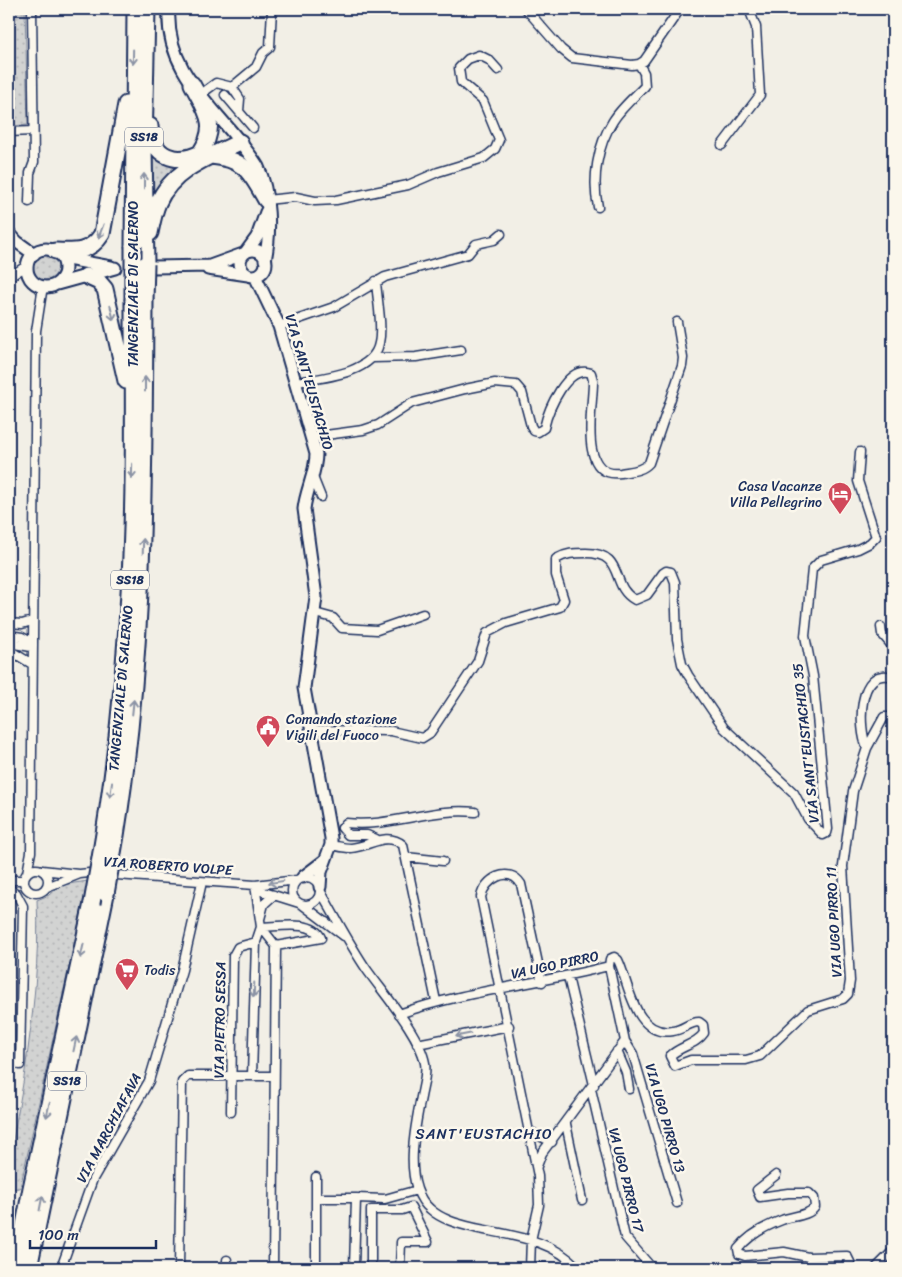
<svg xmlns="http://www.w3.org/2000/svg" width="902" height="1277" viewBox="0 0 902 1277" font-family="Sriracha,sans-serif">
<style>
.grass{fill:url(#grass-dots);stroke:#768198}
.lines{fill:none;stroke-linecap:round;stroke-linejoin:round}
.street-casing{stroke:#1b2f5e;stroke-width:11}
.secondary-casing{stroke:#1b2f5e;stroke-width:15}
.highway-casing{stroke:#1b2f5e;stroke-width:19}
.street{stroke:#fbf7ec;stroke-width:8}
.secondary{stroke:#fbf7ec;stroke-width:11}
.highway{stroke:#fbf7ec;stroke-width:15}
.highway-bridge-casing{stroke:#1b2f5e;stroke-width:19;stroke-linecap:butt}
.highway-bridge{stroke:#fbf7ec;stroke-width:15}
.oneway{stroke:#8b93a5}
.labels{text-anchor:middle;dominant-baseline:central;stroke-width:5;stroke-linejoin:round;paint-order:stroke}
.shield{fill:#fbf7ec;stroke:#5e6b89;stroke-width:1}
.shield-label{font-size:12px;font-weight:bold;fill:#1b2f5e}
.street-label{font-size:14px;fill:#1b2f5e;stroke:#fbf7ec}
.poi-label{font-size:14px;fill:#1b2f5e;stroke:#fbf7ec;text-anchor:start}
.neighbourhood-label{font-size:15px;letter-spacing:1px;fill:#1b2f5e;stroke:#fbf7ec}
</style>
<defs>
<pattern id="grass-dots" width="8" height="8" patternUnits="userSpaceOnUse" patternTransform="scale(1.25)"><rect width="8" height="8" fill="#d2d3d2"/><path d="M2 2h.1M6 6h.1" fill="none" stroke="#b4b5b7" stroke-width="1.8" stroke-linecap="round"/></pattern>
</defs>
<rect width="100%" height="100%" fill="#f2efe6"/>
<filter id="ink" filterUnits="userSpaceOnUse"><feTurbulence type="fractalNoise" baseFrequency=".02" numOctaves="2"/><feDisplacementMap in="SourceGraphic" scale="10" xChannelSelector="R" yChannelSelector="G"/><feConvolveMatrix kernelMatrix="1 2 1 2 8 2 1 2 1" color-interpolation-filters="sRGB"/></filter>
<g filter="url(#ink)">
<path class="grass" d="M9 10H25L28 125 9 126Z
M150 144 194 161 150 213Z
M32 267a13 13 0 1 1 26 0a13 13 0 1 1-26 0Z
M88 881 20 1188 9 1189C9 1149 19 1111 25 1071 33 1015 40 957 37 900L49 895 61 885Z"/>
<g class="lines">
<defs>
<path id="street" d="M526 9 561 49 572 58 632 65 639 64 644 61 680 9
M232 87 256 67 263 53 270 47 272 9
M201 94 216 83 232 87 240 99 239 111
M225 95 253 128
M9 132 33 131
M722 145 760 95 756 27 749 9
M266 200 296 197 315 201 336 200 408 185 438 172 484 158 495 149 499 140 483 101 461 82 459 68 468 59 479 55 489 60 498 70
M29 202 30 173 34 162 32 9
M598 207C592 179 597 146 613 121 621 108 634 97 645 86L644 73 639 64
M9 277 28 265
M279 326 334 307 385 277 468 254 476 244 494 240 501 234
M372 358 416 357 461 350
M296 382C321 378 374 374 379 343 383 326 377 299 376 281
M311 437 363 430 378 425 412 403 465 389 495 383 516 385 522 392 531 426 534 431 538 432 544 428C548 410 567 364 591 373L593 380C594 404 576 479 621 473 631 471 642 471 649 463L682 366 683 358 677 322
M313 477 321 497
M315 613 333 618 342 628 377 630 423 614
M9 623 22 624 32 621
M881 627 882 634 893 647
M9 635 22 637 31 642
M9 643 31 647
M9 650 32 664
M312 730 391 731 422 738 430 733 478 661 487 633 506 623 560 607 564 600 556 575V559C566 553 574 553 586 553 626 553 609 586 635 600L647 595 663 573 666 571 671 572 675 582 677 639 682 664 688 675 724 728 794 793 808 819 823 835 827 833 828 829 813 676 805 636 812 569 821 560 858 549 870 543 876 537 858 481 860 452
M867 748 884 717H893
M376 839 367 835H348L342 828 346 823C389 828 432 807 475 812
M331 845C337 846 344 848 351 848 369 847 386 831 403 845L436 1001
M406 857 443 861
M24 881a12 12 0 1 1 24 0a12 12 0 1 1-24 0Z
M42 870 78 874
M27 873 31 852 36 331 43 286
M292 891a14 14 0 1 1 28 0a14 14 0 1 1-28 0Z
M9 880H24
M255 885 264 892 299 903
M47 887 80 874 89 873 255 885 297 880
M9 889 16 893 23 906 20 1065
M321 892C336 918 350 945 367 970 384 994 420 1035 425 1063 427 1074 423 1086 421 1097 415 1128 402 1185 430 1209 442 1220 459 1224 475 1228 513 1236 552 1239 578 1268
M303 905 344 936
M260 919 264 904 274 895
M261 927 276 946 273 1268
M261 927C277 927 313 919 321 938L276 946
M609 966 610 959 614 957 618 960C629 982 634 1038 673 1031 683 1030 689 1022 699 1022L703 1025 704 1033C696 1045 680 1046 670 1056L675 1066 691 1060H746L760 1056 808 1010 843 999 848 994 850 981 843 866 853 791 867 748C858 728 857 666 893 677
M568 977 594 1085
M399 1014C467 990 539 984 609 966L625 1041 542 1153 537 1166
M625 1041 633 1054 677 1203
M417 1044 509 1026
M617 1051 626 1072 629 1089
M252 1076 256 942
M591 1089 625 1237 652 1268
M231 1112 233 956 238 947 256 942 261 927 255 885
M566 1124 582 1200
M531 1132 552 1142
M776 1175 757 1190 760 1197 788 1193H809L814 1198 815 1207C809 1216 792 1216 782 1220 766 1226 748 1236 738 1249L739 1254 745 1256 784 1252 808 1257 847 1256 850 1262 843 1268
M316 1198H356
M227 1260V1268
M530 1267 554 1268
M61 1268 93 1179 149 1081 182 970 202 882
M179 1268 182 1082 188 1076H274
M316 1268V1177
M354 1268 356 1198 385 1199 417 1190
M371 1268V1210H402L411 1207 428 1242H401L400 1268
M530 1268 531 1240 539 1205 538 1176 481 897C484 879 509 865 521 884L542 982
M876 1268 893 1251"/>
<path id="secondary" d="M169 9C165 67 207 100 240 142 246 150 253 158 258 167 270 192 271 233 265 260
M9 233 17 242 34 254
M27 268a19 19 0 1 1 38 0a19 19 0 1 1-38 0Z
M240 263a13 13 0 1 1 26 0a13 13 0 1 1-26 0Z
M246 252 257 237 266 212
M62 258 111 267
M153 267 210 266 243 254
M208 269 248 275
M255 276 279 326 316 454C316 473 306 490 304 509L316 597 304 688 331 838V845L321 872 320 887
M57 284 115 268
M303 877 324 861"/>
<path id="highway" d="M192 84C206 111 219 125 200 153
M150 126C152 157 176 166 202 152
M211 156C245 159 250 172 266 200
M150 233C152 223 154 212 158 203 172 170 210 156 240 142
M133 246 135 9
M55 251C75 252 90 253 102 234L126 104
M146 264 144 147 147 9
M86 276 99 282 105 289 126 381
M100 858C116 765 125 671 130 576 135 485 133 392 133 300
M112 859C145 674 144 488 145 300
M16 1268 31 1188 92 903
M29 1268 106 894"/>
</defs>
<use href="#street" class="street-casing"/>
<use href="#secondary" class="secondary-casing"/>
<use href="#highway" class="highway-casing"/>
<use href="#street" class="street"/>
<use href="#secondary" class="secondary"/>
<use href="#highway" class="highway"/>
<defs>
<path id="highway-bridge" d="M133 246V300
M145 300 146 264
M106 894 112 859
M92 903 100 858"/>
</defs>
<use href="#highway-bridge" class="highway-bridge-casing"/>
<use href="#highway-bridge" class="highway-bridge"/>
</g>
<defs><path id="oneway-shaft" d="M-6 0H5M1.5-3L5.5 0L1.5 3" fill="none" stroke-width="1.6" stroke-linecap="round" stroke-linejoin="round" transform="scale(1.25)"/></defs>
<g class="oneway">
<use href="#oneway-shaft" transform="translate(133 57) rotate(91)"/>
<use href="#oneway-shaft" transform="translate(144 181) rotate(-90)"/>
<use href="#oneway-shaft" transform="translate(101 231) rotate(111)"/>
<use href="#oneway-shaft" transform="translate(112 313) rotate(77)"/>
<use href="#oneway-shaft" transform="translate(145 384) rotate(-90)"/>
<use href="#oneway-shaft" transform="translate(132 471) rotate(91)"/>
<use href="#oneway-shaft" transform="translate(143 546) rotate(-88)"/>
<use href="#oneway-shaft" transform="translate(133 707) rotate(-84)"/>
<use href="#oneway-shaft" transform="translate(111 790) rotate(98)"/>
<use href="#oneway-shaft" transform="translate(276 882) rotate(172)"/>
<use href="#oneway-shaft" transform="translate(82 951) rotate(103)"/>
<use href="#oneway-shaft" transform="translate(254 990) rotate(92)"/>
<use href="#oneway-shaft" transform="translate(463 1035) rotate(169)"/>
<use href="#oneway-shaft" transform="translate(75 1044) rotate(-78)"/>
<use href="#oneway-shaft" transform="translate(48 1110) rotate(102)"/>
<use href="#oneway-shaft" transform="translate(41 1203) rotate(-79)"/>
</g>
</g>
<defs>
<symbol id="hotel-pin" viewBox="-11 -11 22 30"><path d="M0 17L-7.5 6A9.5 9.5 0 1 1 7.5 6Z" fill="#d1495b" stroke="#fbf7ec"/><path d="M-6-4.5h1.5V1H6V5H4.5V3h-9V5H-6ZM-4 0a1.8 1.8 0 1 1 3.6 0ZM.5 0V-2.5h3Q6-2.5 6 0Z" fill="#fff"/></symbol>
<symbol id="civic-pin" viewBox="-11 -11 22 30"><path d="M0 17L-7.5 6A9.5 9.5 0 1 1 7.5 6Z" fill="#d1495b" stroke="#fbf7ec"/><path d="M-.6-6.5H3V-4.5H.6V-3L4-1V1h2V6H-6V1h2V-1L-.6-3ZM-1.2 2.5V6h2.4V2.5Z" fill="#fff"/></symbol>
<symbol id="supermarket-pin" viewBox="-11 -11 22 30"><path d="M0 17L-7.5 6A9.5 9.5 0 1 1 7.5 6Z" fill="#d1495b" stroke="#fbf7ec"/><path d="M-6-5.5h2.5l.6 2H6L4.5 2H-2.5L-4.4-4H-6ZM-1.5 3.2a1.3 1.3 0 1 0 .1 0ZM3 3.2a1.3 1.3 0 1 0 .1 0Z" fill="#fff"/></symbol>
</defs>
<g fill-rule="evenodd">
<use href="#hotel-pin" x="826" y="480" width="28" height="38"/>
<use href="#civic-pin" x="254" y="713" width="28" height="38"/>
<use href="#supermarket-pin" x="113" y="956" width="28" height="38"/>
</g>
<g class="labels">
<g class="shield">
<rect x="125" y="127.5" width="38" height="19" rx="4"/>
<rect x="111" y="570.5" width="38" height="19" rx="4"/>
<rect x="48" y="1071.5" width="38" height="19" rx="4"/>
</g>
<g class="shield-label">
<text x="144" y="137">SS18</text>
<text x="130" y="580">SS18</text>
<text x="67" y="1081">SS18</text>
</g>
<g class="street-label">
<text transform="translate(133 284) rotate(-90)">TANGENZIALE DI SALERNO</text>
<text transform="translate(309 382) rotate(74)">VIA SANT'EUSTACHIO</text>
<text transform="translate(121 688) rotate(-85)">TANGENZIALE DI SALERNO</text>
<text transform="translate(806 743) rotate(-96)">VIA SANT'EUSTACHIO 35</text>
<text transform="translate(168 866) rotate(4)">VIA ROBERTO VOLPE</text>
<text transform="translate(834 922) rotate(-93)">VIA UGO PIRRO 11</text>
<text transform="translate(555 965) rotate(-12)">VA UGO PIRRO</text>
<text transform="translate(220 1020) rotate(-89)">VIA PIETRO SESSA</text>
<text transform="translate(665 1118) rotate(74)">VIA UGO PIRRO 13</text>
<text transform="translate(109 1128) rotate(-62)">VIA MARCHIAFAVA</text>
<text transform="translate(626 1180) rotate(76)">VA UGO PIRRO 17</text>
</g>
<g class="poi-label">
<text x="822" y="486" text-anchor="end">Casa Vacanze<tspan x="822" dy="16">Villa Pellegrino</tspan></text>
<text x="286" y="719">Comando stazione<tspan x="286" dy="16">Vigili del Fuoco</tspan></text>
<text x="144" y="970">Todis</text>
</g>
<g class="neighbourhood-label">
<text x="484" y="1134">SANT'EUSTACHIO</text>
</g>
</g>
<rect width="902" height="1277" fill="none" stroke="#fbf7ec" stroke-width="30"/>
<rect x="15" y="15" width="872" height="1247" fill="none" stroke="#1b2f5e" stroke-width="2" filter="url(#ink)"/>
<path d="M30 1240v8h126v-8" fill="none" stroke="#1b2f5e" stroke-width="2.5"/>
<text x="38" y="1240" font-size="15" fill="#1b2f5e" stroke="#fbf7ec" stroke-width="4" paint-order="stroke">100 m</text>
</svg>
